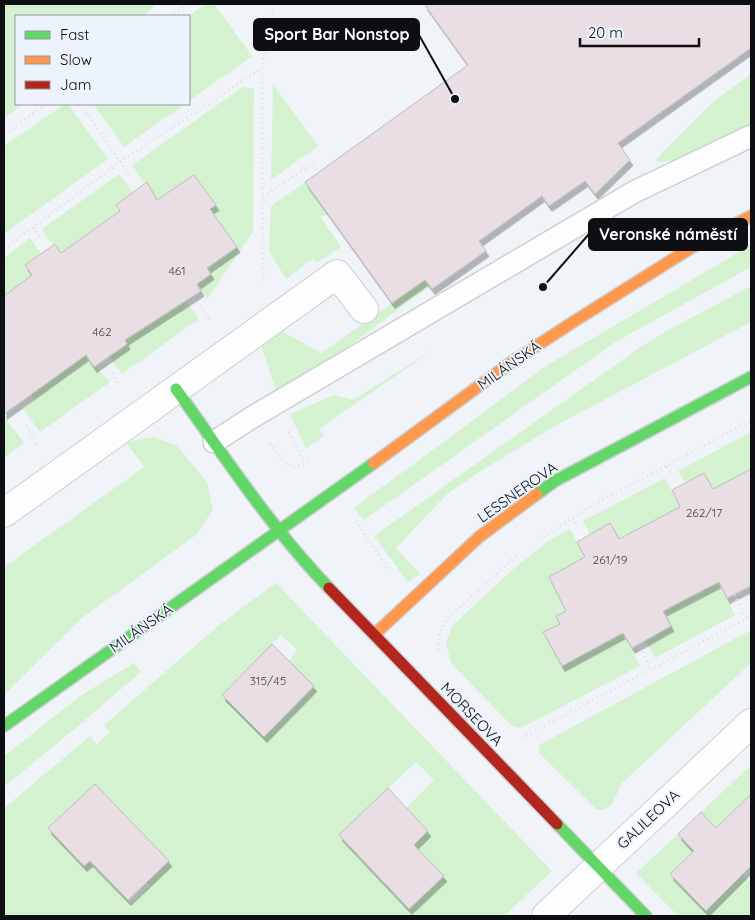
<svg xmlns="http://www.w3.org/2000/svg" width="755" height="920" viewBox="0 0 755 920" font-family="Quicksand,sans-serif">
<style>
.green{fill:#d4f2cf;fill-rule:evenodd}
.building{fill:#e8dee4;stroke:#bdbdbf;filter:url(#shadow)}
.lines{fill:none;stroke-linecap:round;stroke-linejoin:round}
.lane-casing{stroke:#cdd0d3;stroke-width:24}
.street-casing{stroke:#cdd0d3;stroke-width:30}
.fast-casing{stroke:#cdd0d3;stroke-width:14}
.slow-casing{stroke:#cdd0d3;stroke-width:14}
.jam-casing{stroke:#cdd0d3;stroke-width:14}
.path{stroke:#dee0e1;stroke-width:3;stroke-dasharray:1 4;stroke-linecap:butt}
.lane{stroke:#fdfdfe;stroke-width:21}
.street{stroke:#fdfdfe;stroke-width:28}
.fast{stroke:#63d668;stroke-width:11}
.slow{stroke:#ff974d;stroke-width:11}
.jam{stroke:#b3261e;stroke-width:11}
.labels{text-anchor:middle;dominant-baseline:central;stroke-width:4;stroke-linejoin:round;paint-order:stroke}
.number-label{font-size:12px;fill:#454448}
.street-label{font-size:15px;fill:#0d0f12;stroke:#ecf3fc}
.leader{fill:none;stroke:#0d0f12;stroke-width:2}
.callout-dot{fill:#0d0f12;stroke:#ecf3fc;stroke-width:2}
.callout{fill:#0d0f12;stroke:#0d0f12;stroke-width:2}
.callout-label{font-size:16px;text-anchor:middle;font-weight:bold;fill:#fff}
</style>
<defs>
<filter id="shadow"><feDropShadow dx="3" dy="5.5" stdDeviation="0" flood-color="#0004"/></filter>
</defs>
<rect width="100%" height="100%" fill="#f0f4f8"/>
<path class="green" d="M4 4H156L144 16H16V104H24L4 118Z
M206 4H214L252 56 189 101 188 16Z
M751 74V126L676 161 656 162 657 158 715 100Z
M273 84 318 146 271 180Z
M243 87 254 89 253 232 207 299 197 284 211 274 207 268 237 247 210 209 215 205 194 175 158 199C150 188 140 178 132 165Z
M65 104H68L108 159 4 234V146Z
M93 104H185L124 147Z
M119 174 133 193 116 205 127 221 61 253 55 244 53 245 42 229Z
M305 182 328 215 320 216 341 247 316 263 313 259 286 279 269 251 271 206Z
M30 238 41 253 25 265 32 275 4 296V258Z
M751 245V267L617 341 364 520 354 508 546 366Z
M426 279 430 286C381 321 330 365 276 390L261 346 282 331 321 353Z
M751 286V322L555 426 484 469 447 494 396 548 420 574 408 582 374 536 642 346 670 329Z
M182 295 199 319 122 374 109 357 127 345 125 340Z
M434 349 319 429 324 436 306 448 290 414 334 395 353 400Z
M86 355 95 368 96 367 110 382 40 432 23 409 35 399 31 394Z
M6 419 24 443 4 458V421Z
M751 432V469L713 489 704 473 685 483 678 471Z
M153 437 176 445 207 482 213 510 196 535 82 618 4 695V567L144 467 126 442Z
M665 478 680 507 619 539 610 524 590 534 583 521Z
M570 529 585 557 549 577 566 611 556 616 560 624 543 633 562 666 623 633 640 666 521 728 512 726 451 663 446 643 452 626 511 571 547 542Z
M719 582 735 615 655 658 645 641 671 626 663 611Z
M276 583 552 871 504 916H4V808L90 736 97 744 110 732 104 725 218 626ZM281 635 297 650 289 661 314 686 264 736 222 696ZM416 762 434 780 406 808 428 831 414 845 443 876 409 909 339 835ZM48 828 146 882 150 886 131 904 90 861 84 866Z
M751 630V663L620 785C616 797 611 814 596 809L539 753V745L541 744Z
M134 663 141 672 77 727 4 787V756L80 696Z
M751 765V794L716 828 701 812Z
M678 834 694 851 670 874 706 910 729 888 720 879 714 847 749 881 751 879V916H678L636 873Z"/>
<path class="building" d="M424 4H751V48L618 143 630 160 595 194 585 181 549 206 542 196 479 241 486 251 432 289 425 280 392 303 305 182 468 65Z
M194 175 216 205 210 209 237 247 207 268 211 274 197 284 201 291 125 340 127 344 94 367 86 355 4 414V296L32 275 25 265 55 244 61 253 120 211 116 205 147 182 157 200Z
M751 469V586L727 598 719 582 663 611 671 626 632 648 623 633 562 666 543 632 560 624 556 616 566 611 549 577 585 557 577 542 610 523 619 539 680 507 672 490 704 473 713 489Z
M272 644 314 686 264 737 222 695Z
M95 784 169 861 128 900 90 861 84 866 48 828Z
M388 788 428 831 414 845 444 876 409 909 339 835Z
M751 794V866L706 911 670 874 694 851 678 834 701 812 716 828Z"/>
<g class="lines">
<defs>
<path id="lane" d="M214 442 251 418 634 192 751 136"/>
<path id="street" d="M4 513 337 274 364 309
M546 916 751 723"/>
<path id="fast" d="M176 389C225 457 271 528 329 588
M537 494 555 481 751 377
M4 726 374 463
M557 824 646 916"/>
<path id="slow" d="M374 463 509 364 573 322 694 246 751 216
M375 634 479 537 537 494"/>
<path id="jam" d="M329 588 557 824"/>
</defs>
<use href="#lane" class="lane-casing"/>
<use href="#street" class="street-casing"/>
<use href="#fast" class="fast-casing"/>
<use href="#slow" class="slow-casing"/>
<use href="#jam" class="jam-casing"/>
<path class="path" d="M170 16 188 4
M80 104 131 177
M4 134 46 104
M263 197 312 164 318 172
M34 227 40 237
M4 249 120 162 261 69
M261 283 263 281 262 69 274 4
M197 302 210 320
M113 373 120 386
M26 426 37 445
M289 432 304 463
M270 443 284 462 293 468 311 460
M667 466 671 474
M573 518 577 525
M356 521 391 574
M539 539 602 500 751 421
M734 595 747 618
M438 650C437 636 442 626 451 615L516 556
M642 652 651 670
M522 738 751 616"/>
<use href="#lane" class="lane"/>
<use href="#street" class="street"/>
<use href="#fast" class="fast"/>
<use href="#slow" class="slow"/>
<use href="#jam" class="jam"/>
</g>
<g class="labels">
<g class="number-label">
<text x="177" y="270">461</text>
<text x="102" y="331">462</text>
<text x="704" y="512">262/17</text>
<text x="610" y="559">261/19</text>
<text x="268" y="680">315/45</text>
</g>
<g class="street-label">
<text transform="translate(509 365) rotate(-35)">MILÁNSKÁ</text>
<text transform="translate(517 492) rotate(-35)">LESSNEROVA</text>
<text transform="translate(141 628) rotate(-35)">MILÁNSKÁ</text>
<text transform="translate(472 714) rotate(46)">MORSEOVA</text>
<text transform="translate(648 819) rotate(-43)">GALILEOVA</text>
</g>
</g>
<path class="leader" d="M455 99L419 35M543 287L589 234"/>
<g class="callout-dot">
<circle cx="455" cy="99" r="5"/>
<circle cx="543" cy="287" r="5"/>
</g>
<g class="callout">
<rect x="254" y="19" width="165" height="31" rx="5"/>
<rect x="589" y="219" width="158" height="31" rx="5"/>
</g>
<g class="callout-label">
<text x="337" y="40">Sport Bar Nonstop</text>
<text x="668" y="240">Veronské náměstí</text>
</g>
<rect width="755" height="920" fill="none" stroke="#0d0f12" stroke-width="10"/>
<rect x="15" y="15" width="175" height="90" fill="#ecf3fc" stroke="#93989e"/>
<rect x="25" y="31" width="25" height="8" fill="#63d668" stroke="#93989e"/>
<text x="60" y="40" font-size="15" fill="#0d0f12">Fast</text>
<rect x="25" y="56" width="25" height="8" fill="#ff974d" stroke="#93989e"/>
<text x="60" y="65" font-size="15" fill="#0d0f12">Slow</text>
<rect x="25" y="81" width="25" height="8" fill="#b3261e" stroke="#93989e"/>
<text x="60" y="90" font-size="15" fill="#0d0f12">Jam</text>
<path d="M580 38v8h119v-8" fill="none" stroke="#0d0f12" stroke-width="2.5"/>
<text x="588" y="38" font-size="15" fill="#0d0f12" stroke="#ecf3fc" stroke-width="4" paint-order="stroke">20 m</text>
</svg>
